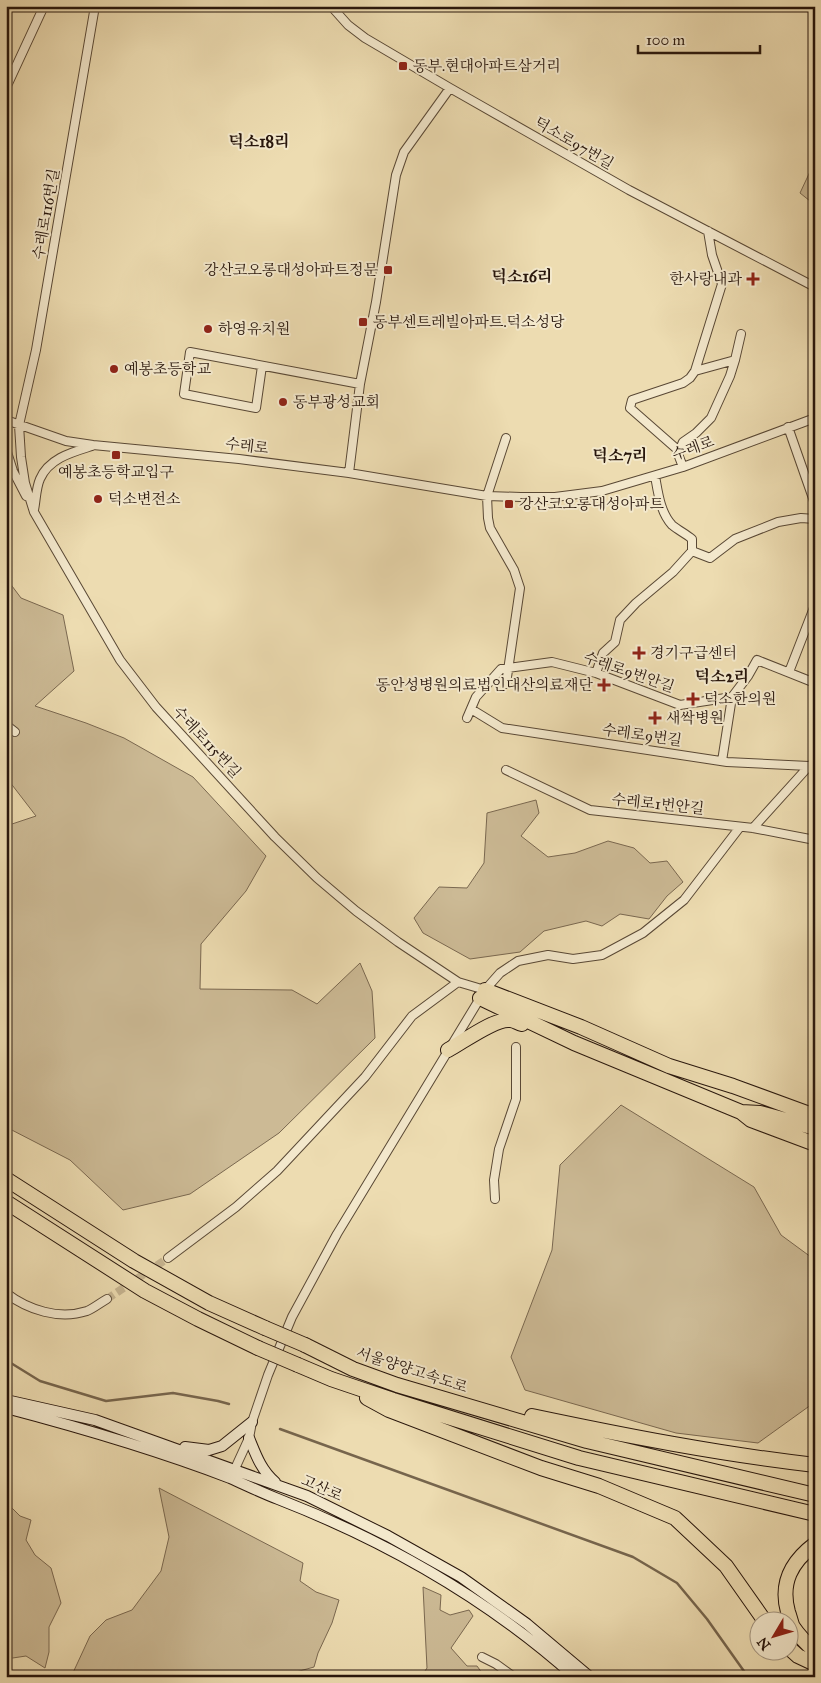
<svg xmlns="http://www.w3.org/2000/svg" width="821" height="1683" viewBox="0 0 821 1683" font-family="'IM FELL Great Primer','Noto Serif KR',serif">
<style>
.green{fill:#ccba95;stroke:#7a6850}
.lines{fill:none;stroke-linecap:round;stroke-linejoin:round}
.stream{stroke:#76654d;stroke-width:2.5}
.street-tunnel{stroke:#c6b490;stroke-width:8;stroke-dasharray:8 4;stroke-linecap:butt}
.street-casing{stroke:#594835;stroke-width:10}
.secondary-casing{stroke:#28160c;stroke-width:12}
.highway-casing{stroke:#28160c;stroke-width:16}
.street{stroke:#f3e8cc;stroke-width:8}
.secondary{stroke:#f3e8cc;stroke-width:10}
.highway{stroke:#eddcb1;stroke-width:14}
.highway-bridge-casing{stroke:#28160c;stroke-width:16;stroke-linecap:butt}
.highway-bridge{stroke:#eddcb1;stroke-width:14}
.poi-dot{fill:#8f2418;stroke:#f3e8cc;stroke-width:2}
.labels{text-anchor:middle;dominant-baseline:central;stroke-width:4;stroke-linejoin:round;paint-order:stroke}
.poi-label{font-size:15px;fill:#28160c;stroke:#f3e8cc;text-anchor:start}
.street-label{font-size:15px;fill:#28160c;stroke:#f3e8cc}
.neighbourhood-label{font-size:16px;font-weight:bold;fill:#28160c;stroke:#f3e8cc}
</style>
<rect width="100%" height="100%" fill="#eddcb1"/>
<filter id="stains"><feTurbulence type="fractalNoise" baseFrequency=".004" numOctaves="4"/><feColorMatrix values="0 0 0 0 .2 0 0 0 0 .09 0 0 0 0 .02 0 0 0 .5 -.17"/></filter>
<radialGradient id="worn" r=".72"><stop offset=".6" stop-color="#630" stop-opacity="0"/><stop offset="1" stop-color="#630" stop-opacity=".3"/></radialGradient>
<path class="green" d="M815 161V205L800 193Z
M6 578 21 598 63 615 74 671 35 706 86 723 124 738 193 777 266 856 246 891 201 944 200 989 292 990 317 1004 360 963 372 991 375 1038 279 1133 190 1194 123 1210 70 1160 6 1127V826L36 816 6 777Z
M536 800 539 813 521 836 548 857 575 853 608 841 634 848 650 863 667 861 683 882 667 896 649 919 620 914 602 926 586 921 544 931 520 952 470 959 423 933 414 918 439 887 467 888 484 863 487 813Z
M621 1105 754 1187 781 1235 815 1260V1402L758 1443 676 1433 525 1390 511 1357 552 1250 560 1165Z
M159 1488 303 1563 300 1581 316 1592 339 1600 332 1623 318 1653 314 1667 278 1677H71L90 1636 106 1620 132 1610 161 1571 169 1537Z
M6 1502 20 1516 31 1520 26 1540 35 1555 51 1568 61 1603 49 1627V1652L45 1668 26 1656 6 1659Z
M423 1587 441 1595 440 1610 450 1615 469 1610 473 1616 451 1648 467 1666H477L485 1677H421L427 1668Z"/>
<g class="lines">
<path class="stream" d="M6 1360 40 1381 106 1401 173 1393 218 1401 229 1404
M280 1429 633 1557 677 1583 707 1619 746 1674 750 1677"/>
<path class="street-tunnel" d="M107 1299 168 1258"/>
<defs>
<path id="street" d="M95 6 36 350 19 425 21 457 25 483 34 512 120 660 156 707 275 837 317 878 356 911 398 942 458 982 485 990
M331 6 348 25 365 38 450 88 629 190 815 287
M6 88 44 6
M708 231 712 255 722 284 695 371 735 360 741 334
M262 366 256 408 184 394 190 352 360 384
M6 420 66 441 93 445 239 459 349 473 487 496 521 497H555L602 491 683 467 815 418
M788 427 815 504
M506 438 487 496 488 518 490 528 514 570 520 588 506 684
M6 449 13 471 26 496
M679 451 630 408 632 400 683 383 690 378 695 371
M683 467 678 454 683 442 696 433 711 418 730 376 735 360
M349 473 360 384 376 302 396 175 404 152 450 88
M655 476C658 492 660 512 672 525 678 530 686 534 692 539V551
M34 510C36 500 36 488 40 479 49 458 73 452 92 446
M789 672 815 605
M596 673 603 653 615 642 620 620 636 603 673 572 692 551 710 558 735 539 778 522 801 518 815 519
M471 709 502 728 727 762 809 766 815 763
M467 718 476 697 501 669 552 662 596 673 680 705 732 697 748 676 757 660 815 683
M6 725 15 732
M722 761 732 697
M506 770 590 810 753 828 815 840
M753 828 809 766 813 767
M495 1199 494 1180 499 1149 516 1099V1047
M168 1258 236 1207 277 1171 365 1077 412 1016 458 982
M6 1293C28 1310 59 1320 87 1311 94 1308 100 1303 107 1299
M233 1473 249 1438 252 1422 268 1375 292 1317 337 1234 485 990 500 973 518 961 548 955 573 959 602 955 643 933 684 900 740 827
M482 1657 496 1664 514 1677"/>
<path id="secondary" d="M6 1400 95 1420 307 1496 388 1536 461 1577 527 1624 590 1677
M6 1408C82 1428 157 1450 230 1478 246 1485 262 1493 278 1499 386 1541 489 1600 575 1677
M249 1438C256 1455 261 1470 275 1482
M185 1447 209 1450 222 1446 252 1422"/>
<path id="highway" d="M485 990 581 1027 669 1066 733 1086 815 1116
M480 998 574 1043 741 1112 751 1120 815 1144
M448 1050C463 1042 495 1018 510 1020 514 1020 518 1023 522 1024
M741 1112 760 1113 815 1128
M6 1179 134 1261 209 1303 265 1328
M6 1202 145 1291 198 1319 258 1348
M305 1345 353 1369 397 1385 587 1441 815 1495
M298 1365 331 1379 393 1400 579 1458 815 1514
M367 1398 389 1410 541 1468 599 1486 675 1518 726 1566 764 1620
M532 1416C627 1436 719 1454 815 1465
M815 1544C791 1562 780 1583 788 1612 790 1617 791 1623 793 1627 799 1636 807 1644 815 1651
M788 1647 798 1656 815 1664"/>
</defs>
<use href="#street" class="street-casing"/>
<use href="#secondary" class="secondary-casing"/>
<use href="#highway" class="highway-casing"/>
<use href="#street" class="street"/>
<use href="#secondary" class="secondary"/>
<use href="#highway" class="highway"/>
<defs>
<path id="highway-bridge" d="M265 1328 305 1345
M258 1348 298 1365"/>
</defs>
<use href="#highway-bridge" class="highway-bridge-casing"/>
<use href="#highway-bridge" class="highway-bridge"/>
</g>
<g class="poi-dot">
<rect x="398" y="61" width="10" height="10" rx="2.5"/>
<rect x="383" y="265" width="10" height="10" rx="2.5"/>
<path d="M750.5 271.5h5v5h5v5h-5v5h-5v-5h-5v-5h5z"/>
<rect x="358" y="317" width="10" height="10" rx="2.5"/>
<circle cx="208" cy="329" r="5"/>
<circle cx="114" cy="369" r="5"/>
<circle cx="283" cy="402" r="5"/>
<rect x="111" y="450" width="10" height="10" rx="2.5"/>
<circle cx="98" cy="499" r="5"/>
<rect x="504" y="499" width="10" height="10" rx="2.5"/>
<path d="M636.5 645.5h5v5h5v5h-5v5h-5v-5h-5v-5h5z"/>
<path d="M601.5 677.5h5v5h5v5h-5v5h-5v-5h-5v-5h5z"/>
<path d="M690.5 691.5h5v5h5v5h-5v5h-5v-5h-5v-5h5z"/>
<path d="M652.5 710.5h5v5h5v5h-5v5h-5v-5h-5v-5h5z"/>
</g>
<g class="labels">
<g class="poi-label">
<text x="413" y="66">동부.현대아파트삼거리</text>
<text x="378" y="270" text-anchor="end">강산코오롱대성아파트정문</text>
<text x="742" y="279" text-anchor="end">한사랑내과</text>
<text x="373" y="322">동부센트레빌아파트.덕소성당</text>
<text x="218" y="329">하영유치원</text>
<text x="124" y="369">예봉초등학교</text>
<text x="293" y="402">동부광성교회</text>
<text x="116" y="472" text-anchor="middle">예봉초등학교입구</text>
<text x="108" y="499">덕소변전소</text>
<text x="519" y="504">강산코오롱대성아파트</text>
<text x="650" y="653">경기구급센터</text>
<text x="593" y="685" text-anchor="end">동안성병원의료법인대산의료재단</text>
<text x="704" y="699">덕소한의원</text>
<text x="666" y="718">새싹병원</text>
</g>
<g class="street-label">
<text transform="translate(574 143) rotate(30)">덕소로97번길</text>
<text transform="translate(46 214) rotate(-80)">수레로116번길</text>
<text transform="translate(247 446) rotate(7)">수레로</text>
<text transform="translate(693 448) rotate(-20)">수레로</text>
<text transform="translate(629 672) rotate(19)">수레로9번안길</text>
<text transform="translate(642 735) rotate(8)">수레로9번길</text>
<text transform="translate(207 742) rotate(47)">수레로115번길</text>
<text transform="translate(658 804) rotate(6)">수레로1번안길</text>
<text transform="translate(412 1370) rotate(18)">서울양양고속도로</text>
<text transform="translate(322 1488) rotate(24)">고산로</text>
</g>
<g class="neighbourhood-label">
<text x="259" y="141">덕소18리</text>
<text x="522" y="276">덕소16리</text>
<text x="620" y="455">덕소7리</text>
<text x="722" y="676">덕소2리</text>
</g>
</g>
<rect width="821" height="1683" fill="none" stroke="#eddcb1" stroke-width="25"/>
<rect x="8" y="8" width="806" height="1668" fill="none" stroke="#28160c" stroke-width="2.5"/>
<rect x="12" y="12" width="796" height="1658" fill="none" stroke="#28160c"/>
<g transform="translate(774 1636) rotate(232)"><circle r="24" fill="#f3e8cc" stroke="#a2947f"/>
<path d="M0-4L9 19L0 12L-9 19Z" fill="#8f2418"/>
<text y="-8" font-size="14" font-weight="bold" text-anchor="middle" fill="#28160c">N</text>
</g>
<path d="M638 45v8h122v-8" fill="none" stroke="#28160c" stroke-width="2.5"/>
<text x="646" y="45" font-size="15" fill="#28160c" stroke="#f3e8cc" stroke-width="4" paint-order="stroke">100 m</text>
<rect width="100%" height="100%" filter="url(#stains)"/>
<rect width="100%" height="100%" fill="url(#worn)"/>
</svg>
